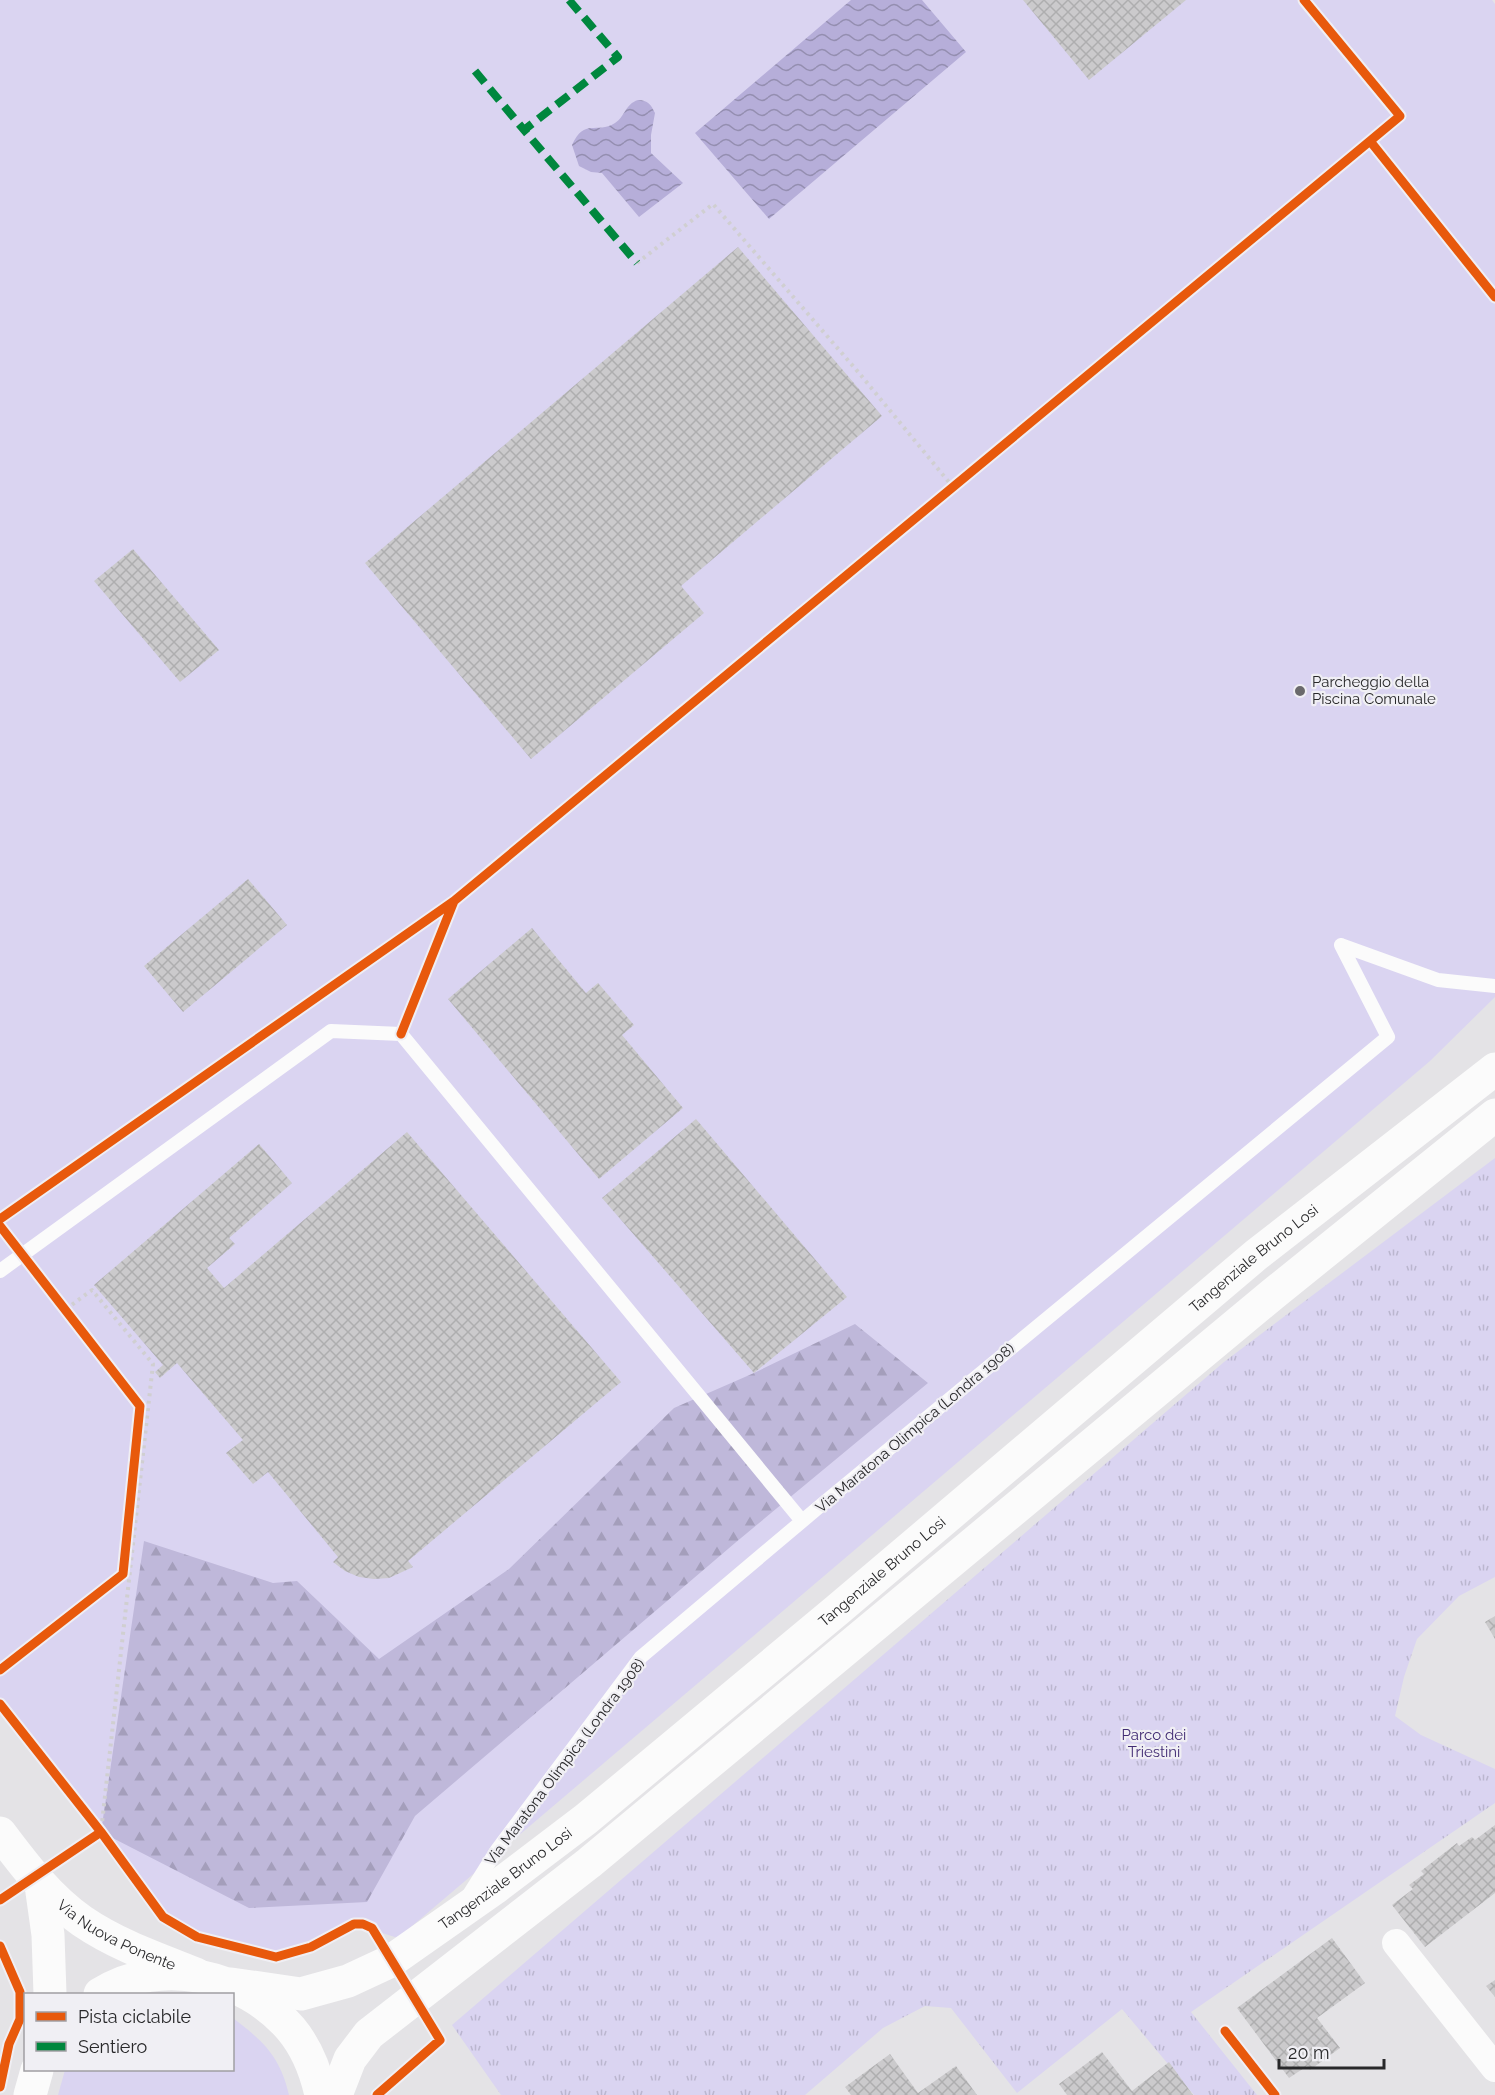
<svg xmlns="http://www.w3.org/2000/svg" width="1495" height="2095" viewBox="0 0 1495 2095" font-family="Raleway,sans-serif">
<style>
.grass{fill:#dad4f1}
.forest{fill:url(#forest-firs)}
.park{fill:url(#park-tufts)}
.water{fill:url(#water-waves)}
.building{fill:url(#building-cross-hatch)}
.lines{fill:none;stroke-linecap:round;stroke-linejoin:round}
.path{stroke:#d0cfd1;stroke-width:4;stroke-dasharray:3 4.5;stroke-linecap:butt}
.lane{stroke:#fbfbfb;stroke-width:14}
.street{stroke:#fbfbfb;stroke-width:28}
.secondary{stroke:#fbfbfb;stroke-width:33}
.primary{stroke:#fbfbfb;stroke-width:33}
.quiet{stroke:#00873e;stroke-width:8;stroke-dasharray:15 8;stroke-linecap:butt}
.cycleway-casing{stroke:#f0eff4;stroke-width:13}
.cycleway{stroke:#e8590c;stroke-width:9}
.poi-dot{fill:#6a696c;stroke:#f0eff4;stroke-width:2}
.labels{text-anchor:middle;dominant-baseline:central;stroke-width:4.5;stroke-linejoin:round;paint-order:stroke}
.poi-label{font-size:15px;fill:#28282a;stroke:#f0eff4;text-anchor:start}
.street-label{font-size:15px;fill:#28282a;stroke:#f0eff4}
.park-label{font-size:15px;fill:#412c73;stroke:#f0eff4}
</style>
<defs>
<pattern id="forest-firs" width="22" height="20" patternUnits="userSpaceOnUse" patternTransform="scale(1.5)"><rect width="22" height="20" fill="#bfb8da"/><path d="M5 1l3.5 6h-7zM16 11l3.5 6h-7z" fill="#a49ebb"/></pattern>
<pattern id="park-tufts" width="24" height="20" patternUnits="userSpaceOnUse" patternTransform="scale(1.5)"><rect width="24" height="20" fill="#dad4f1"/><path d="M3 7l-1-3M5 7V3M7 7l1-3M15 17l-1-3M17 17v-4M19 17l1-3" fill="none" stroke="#bbb6cf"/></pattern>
<pattern id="water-waves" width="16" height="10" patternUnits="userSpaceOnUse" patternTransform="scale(1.5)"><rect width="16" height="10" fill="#b6aed9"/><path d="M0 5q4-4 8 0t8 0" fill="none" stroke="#948eb0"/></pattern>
<pattern id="building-cross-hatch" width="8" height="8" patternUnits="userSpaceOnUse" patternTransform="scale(1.5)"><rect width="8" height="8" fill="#cbcacc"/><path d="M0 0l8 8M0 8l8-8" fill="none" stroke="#aeaeaf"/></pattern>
</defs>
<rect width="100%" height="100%" fill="#e4e3e6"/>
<path class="grass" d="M0 0H1492L1495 4V997L1430 1061 398 1938 354 1924 311 1947 257 1954 226 1944 163 1917 101 1832 0 1714Z
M233 2018C263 2041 280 2056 289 2095H58L65 2070H232Z"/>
<path class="forest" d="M855 1324 928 1383 735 1543 415 1816 367 1902 249 1908 101 1832 144 1541 273 1583 297 1581 379 1659 509 1569 674 1408 754 1373Z"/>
<path class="park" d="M1495 1158V1577L1459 1596 1417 1639 1404 1677 1395 1716 1421 1735 1495 1769V1803L1191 2012 1257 2095H1194L1122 2009 1017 2093 951 2008 925 2006 883 2028 805 2095H501L452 2025 1224 1362Z"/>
<path class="water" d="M851 0H922L966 52 769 219 695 133Z
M638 100C648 100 651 105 655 113L651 135V153L683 183 639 217 602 173 591 172 579 166 572 145C585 117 596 135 615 123 625 117 625 104 638 100Z"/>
<path class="building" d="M1023 0H1186L1089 80Z
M738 247 882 416 681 586 704 613 531 759 365 563Z
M133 549 219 650 180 682 94 581Z
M248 879 287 925 183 1012 144 966Z
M532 928 586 993 598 983 634 1025 622 1035 683 1108 599 1179 448 999Z
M696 1119 847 1297 754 1373 602 1198Z
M407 1132 621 1382 408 1561 413 1567 389 1578 374 1579 359 1577 345 1571 333 1562 338 1557 268 1472 253 1484 226 1453 243 1440 177 1363 160 1378 155 1372 163 1365 94 1285 259 1144 292 1183 229 1238 235 1244 207 1268 224 1288Z
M1495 1616V1639L1485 1622Z
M1495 1825V1893L1425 1947 1392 1905 1413 1889 1409 1885 1424 1874 1421 1871 1457 1843 1459 1846 1472 1837 1475 1840Z
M1332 1938 1365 1983 1317 2018 1340 2048 1310 2070 1307 2066 1289 2078 1237 2008Z
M1495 1980V1997L1486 1986Z
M1102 2052 1132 2091 1169 2062 1193 2095H1067L1059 2084Z
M890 2054 918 2093 956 2066 977 2095H851L845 2087Z"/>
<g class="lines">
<path class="path" d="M637 263 713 204 859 373 953 487
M66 1309 92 1290 153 1364 101 1832"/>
<path class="lane" d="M1341 945 1438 980 1495 986
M0 1271 331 1031 401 1034 802 1521
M470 1893 497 1850 641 1657 826 1501 1388 1037 1341 945"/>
<path class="street" d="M1396 1943 1495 2068"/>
<g class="secondary">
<path id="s1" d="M0 1833C24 1865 49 1898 82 1921 117 1945 158 1959 196 1974"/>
<path d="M41 1885 48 1935 50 1994"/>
</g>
<g class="primary">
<path id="s2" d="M231 1984 301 1994 348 1981 391 1961 495 1888 586 1819 836 1611 1256 1255 1495 1069"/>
<path d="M100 1994C161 1955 245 1975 291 2029 306 2047 316 2072 321 2095"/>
<path d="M30 2095 37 2070"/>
<path d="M336 2095 350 2059 369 2034 589 1863 1273 1294 1495 1115"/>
</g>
<path class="quiet" d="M569 0 618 57 524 130 637 263
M475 71 524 130"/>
<defs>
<path id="cycleway" d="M1304 0 1400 116 1370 141
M401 1034 454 901 1370 141 1495 297
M0 1219 454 901
M0 1226 140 1406 123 1574 0 1670
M0 1704 101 1832
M0 1900 101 1832 163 1917 197 1937 276 1957 311 1947 354 1924H363L372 1928 440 2040 377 2095
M0 1946 20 1992V2019L9 2044 0 2087
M1225 2031 1275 2095"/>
</defs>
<use href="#cycleway" class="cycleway-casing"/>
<use href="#cycleway" class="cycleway"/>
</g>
<circle class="poi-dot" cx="1300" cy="691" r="6"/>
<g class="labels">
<g class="poi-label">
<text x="1312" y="682">Parcheggio della<tspan x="1312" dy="17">Piscina Comunale</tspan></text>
</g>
<g class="street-label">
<text stroke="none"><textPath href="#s2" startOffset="1280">Tangenziale Bruno Losi</textPath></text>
<text transform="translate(915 1428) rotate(-40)">Via Maratona Olimpica (Londra 1908)</text>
<text stroke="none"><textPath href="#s2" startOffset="794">Tangenziale Bruno Losi</textPath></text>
<text transform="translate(565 1762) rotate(-53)">Via Maratona Olimpica (Londra 1908)</text>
<text stroke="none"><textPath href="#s2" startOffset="308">Tangenziale Bruno Losi</textPath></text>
<text stroke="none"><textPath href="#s1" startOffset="158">Via Nuova Ponente</textPath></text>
</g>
<g class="park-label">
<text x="1154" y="1735">Parco dei<tspan x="1154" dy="17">Triestini</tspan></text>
</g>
</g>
<rect x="24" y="1993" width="210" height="78" fill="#f0eff4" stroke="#a09fa3" stroke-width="1.5"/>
<rect x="36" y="2012" width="30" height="9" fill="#e8590c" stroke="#a09fa3" stroke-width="1.5"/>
<text x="78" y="2023" font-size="18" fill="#28282a">Pista ciclabile</text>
<rect x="36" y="2042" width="30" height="9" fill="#00873e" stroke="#a09fa3" stroke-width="1.5"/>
<text x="78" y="2053" font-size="18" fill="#28282a">Sentiero</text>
<path d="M1279 2059v9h105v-9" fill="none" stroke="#28282a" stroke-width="3"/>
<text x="1288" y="2059" font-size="18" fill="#28282a" stroke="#f0eff4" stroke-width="4.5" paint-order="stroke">20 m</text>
</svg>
